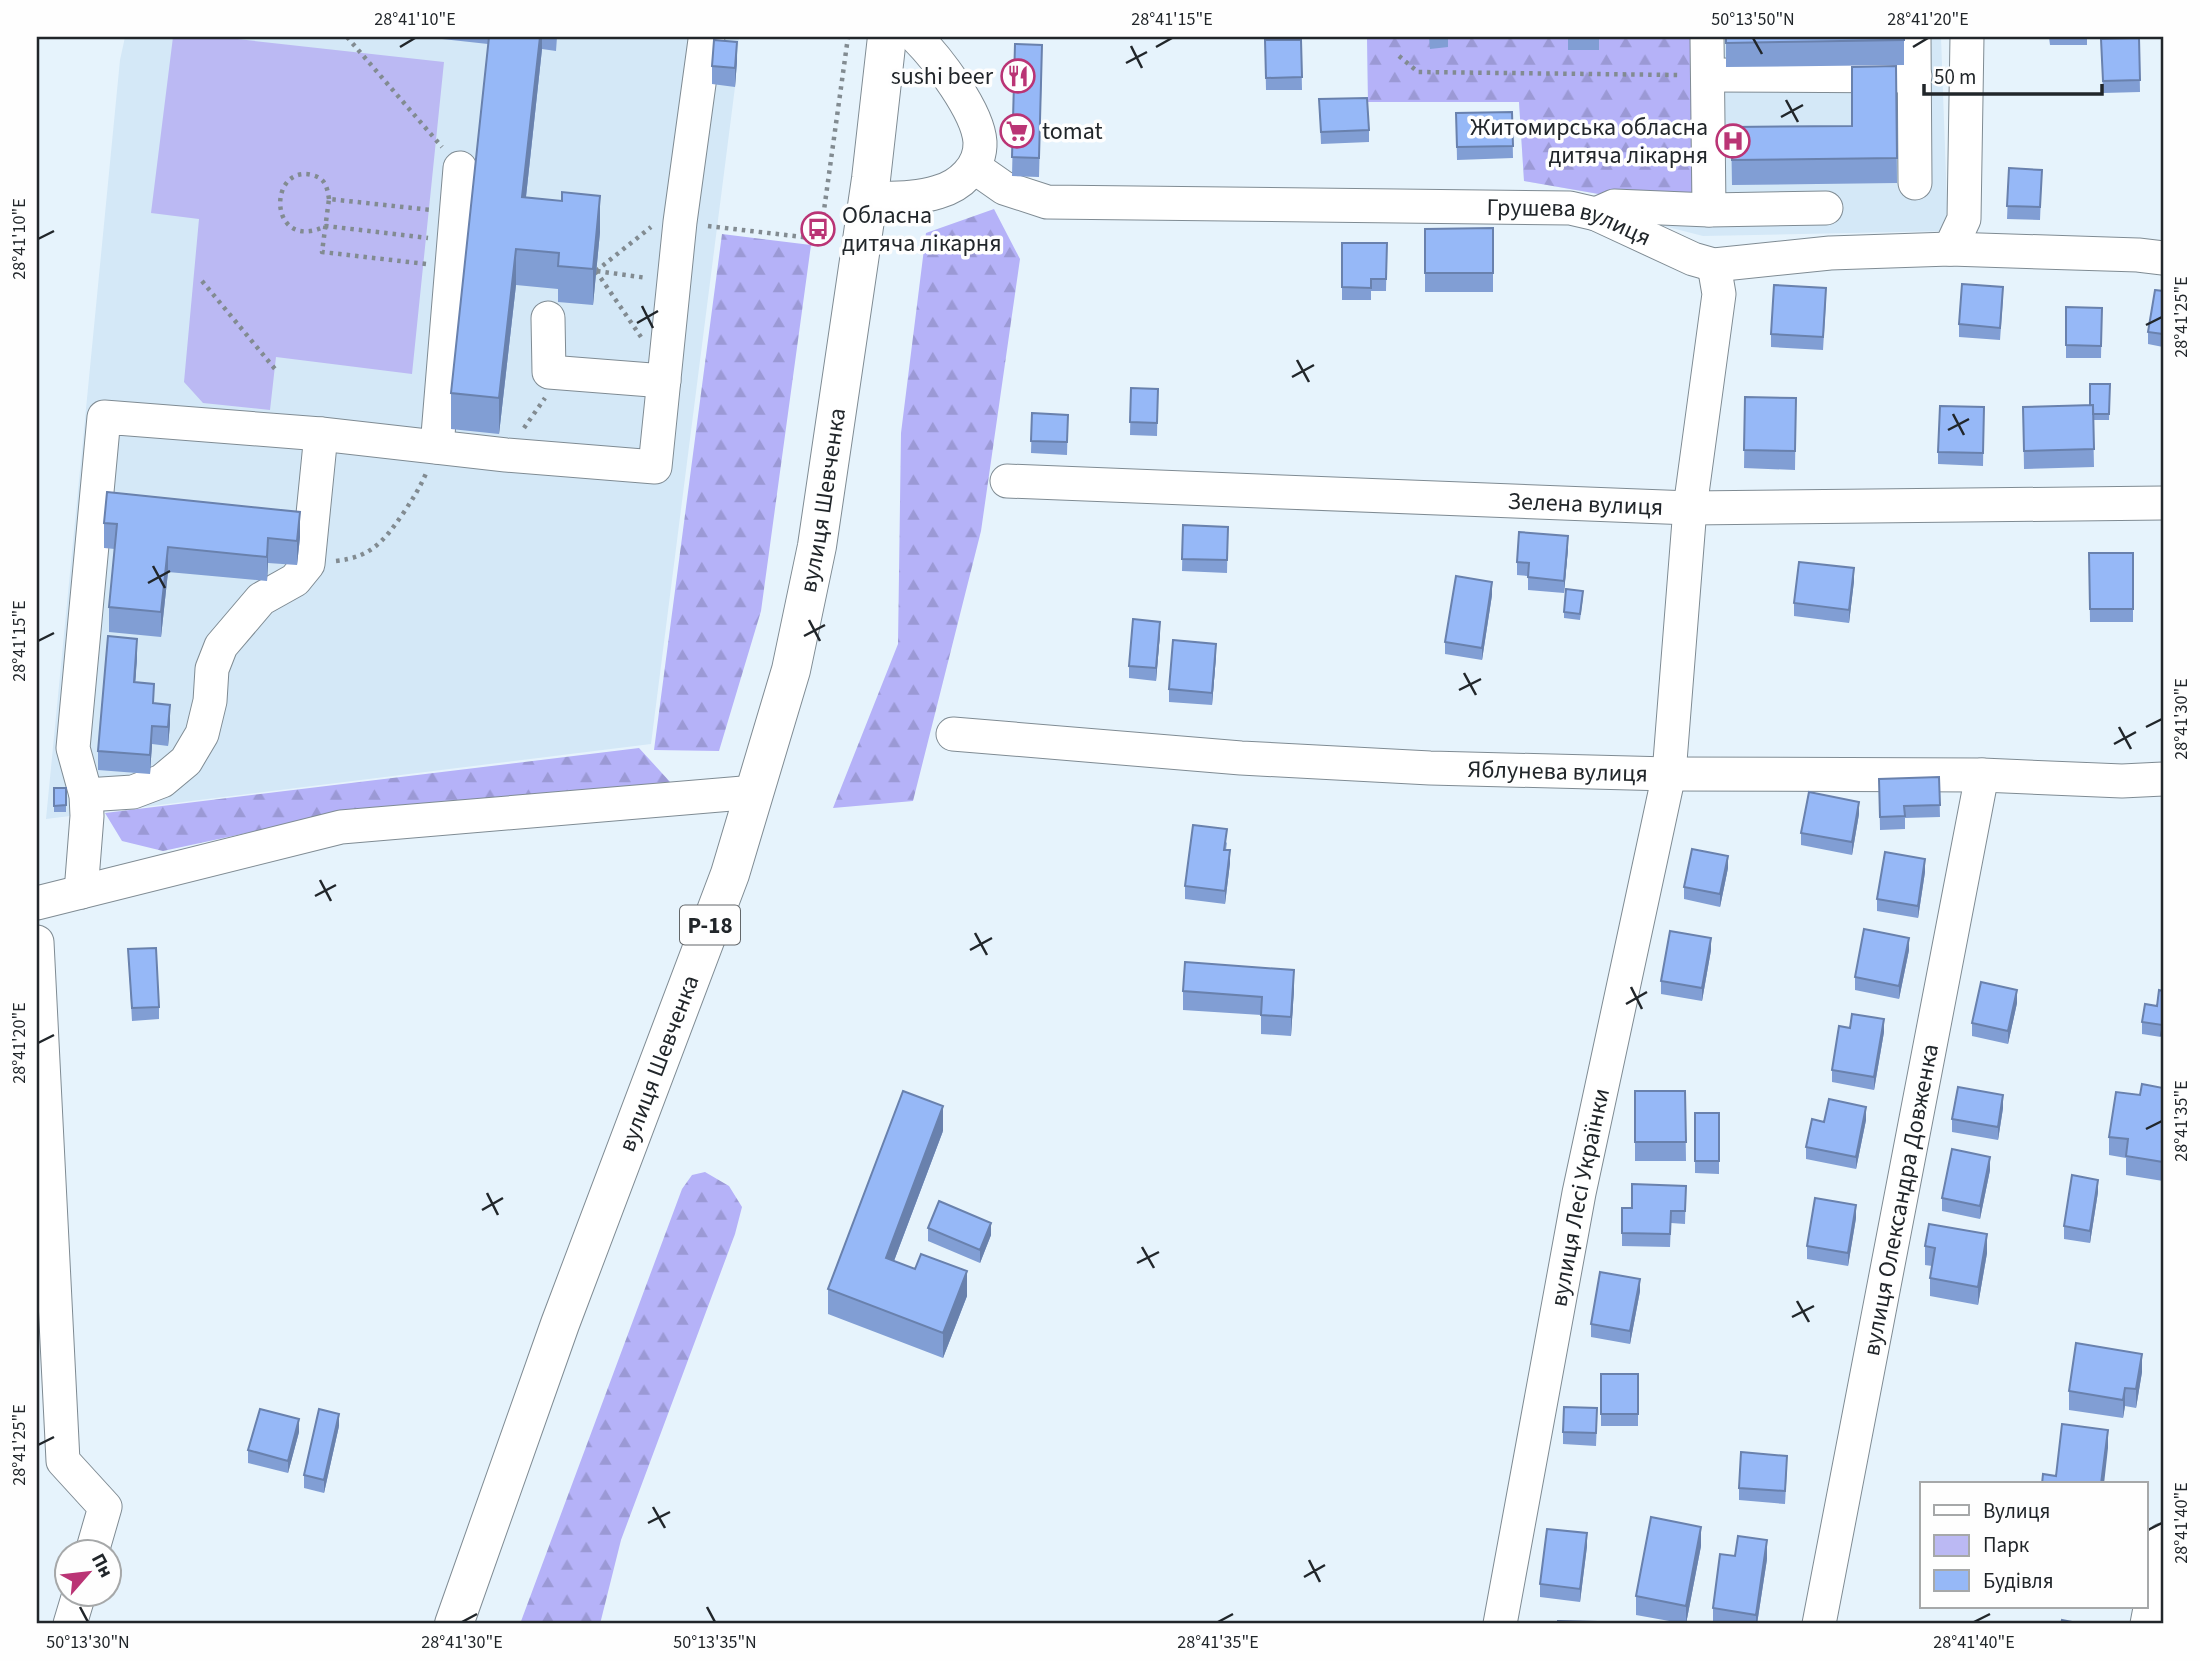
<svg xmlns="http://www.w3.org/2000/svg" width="2200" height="1661" viewBox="0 0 2200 1661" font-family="'Source Sans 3',sans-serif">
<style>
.built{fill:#d4e8f7}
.green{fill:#bbb9f3}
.forest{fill:url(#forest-firs)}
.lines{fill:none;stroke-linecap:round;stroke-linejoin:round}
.minor-casing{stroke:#7f8b93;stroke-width:35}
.major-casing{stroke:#7f8b93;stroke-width:40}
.path{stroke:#828b91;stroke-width:4.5;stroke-dasharray:3.5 5;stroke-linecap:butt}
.minor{stroke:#fff;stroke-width:33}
.major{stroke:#fff;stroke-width:38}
.wall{fill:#819ed4}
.shaded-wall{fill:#6981ad}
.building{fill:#96b8f7;stroke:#6981ad;stroke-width:2}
.ticks{fill:none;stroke:#21262a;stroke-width:2.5}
.labels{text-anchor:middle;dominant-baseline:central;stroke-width:7;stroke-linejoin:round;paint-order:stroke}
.shield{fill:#fefefe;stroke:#63676a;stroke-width:2}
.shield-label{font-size:23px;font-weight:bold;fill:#21262a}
.poi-label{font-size:24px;fill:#21262a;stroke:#fefefe;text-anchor:end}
.street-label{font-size:24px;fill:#21262a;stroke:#fefefe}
.neatline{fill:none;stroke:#21262a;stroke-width:2.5}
.ticks-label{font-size:18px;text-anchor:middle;fill:#21262a}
</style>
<defs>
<pattern id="forest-firs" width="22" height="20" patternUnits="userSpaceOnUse" patternTransform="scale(1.75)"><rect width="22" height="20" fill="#b5b2f8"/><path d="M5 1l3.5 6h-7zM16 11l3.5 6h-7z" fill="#9b99d5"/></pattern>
</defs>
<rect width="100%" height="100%" fill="#e6f3fc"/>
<path class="built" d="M125 37H739L735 87 651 744 46 819 120 60Z
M1367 37H1941L1948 231 1703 236 1613 213 1616 197 1524 181 1519 102H1368Z"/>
<path class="green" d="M173 37H219L444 62 412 374 276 357 270 410 203 403 184 382 199 219 151 213Z"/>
<path class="forest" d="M1367 37H1691L1694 195 1616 197 1524 181 1519 102H1368Z
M994 209 1020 259 981 531 913 801 833 808 898 644 901 433 926 233Z
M722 234 811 245 761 611 719 751 654 750Z
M639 748 671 783 349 811 163 851 122 841 105 813Z
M705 1172 729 1186 742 1207 735 1234 621 1540 600 1624H520L682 1189 692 1175Z"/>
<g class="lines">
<defs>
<g id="minor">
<path d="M1707 37 1709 210"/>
<path d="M1914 37 1915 183"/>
<path d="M1708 75 1915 76"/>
<path id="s1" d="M974 167 1004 188 1047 202 1570 208 1596 214 1693 259 1714 265 1830 253 1950 249 2138 255 2163 258"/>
<path d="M868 199C892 198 916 199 938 192 960 186 981 167 980 142 978 111 937 58 916 37"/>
<path d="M1596 214 1614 206 1709 210 1826 208"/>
<path d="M1950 249 1964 219 1967 37"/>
<path d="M548 318 549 372 664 381"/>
<path d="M437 447 460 168"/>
<path id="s2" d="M1007 481 1690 508 2163 503"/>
<path id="s3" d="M953 734 1241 758 1430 768 1669 774 1982 775 2122 781 2163 779"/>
<path d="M86 795 133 792 162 781 186 761 202 734 210 701 212 669 221 646 261 599 295 580 308 564 321 434"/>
<path d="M81 892 87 816 86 795 73 748 104 417 321 434 506 455 655 467 680 222 705 40 708 37"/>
<path d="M37 903 341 827 755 792"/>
<path d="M37 942 63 1461 105 1507 92 1552"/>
<path d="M70 1624 79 1594"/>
<path id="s4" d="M1500 1624 1579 1193 1669 774 1690 508 1719 294 1714 265"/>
<path id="s5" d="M1819 1624 1982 775"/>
<path d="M2147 1624 2163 1540"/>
</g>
<g id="major">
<path id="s6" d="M454 1624 560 1324 730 874 791 670 817 546 871 179 887 37"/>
</g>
</defs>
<use href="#minor" class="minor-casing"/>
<use href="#major" class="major-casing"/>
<path class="path" d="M347 37 442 147
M1399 56 1418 72 1679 75
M329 199C327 186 325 178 312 175 267 164 268 254 326 226L428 238
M708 226 820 239 848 37
M426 264 322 252 329 199 431 210
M596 271 641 337
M596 271 651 227
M597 271 647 278
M202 281 275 369
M524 428 545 398
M336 561C371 557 383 542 402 515 412 500 420 488 427 471"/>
<use href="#minor" class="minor"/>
<use href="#major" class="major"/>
</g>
<path class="wall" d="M424 37H557L556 51 542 49 526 197 600 232 593 305 558 302V289L516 285 499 434 451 429V393L488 44Z
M1429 37H1448V47L1430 49Z
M1568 37H1599V50H1568Z
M1726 37H1904V65L1726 67Z
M2049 37H2087V45H2050Z
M2139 38 2140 92 2103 93 2101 39Z
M1265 40H1301L1302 90H1266Z
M1015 44 1042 64 1039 177 1012 176Z
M737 61 735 87 712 84V66Z
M1896 66 1897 183 1732 185 1731 127 1852 126Z
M1319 99 1369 130V142L1321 144Z
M1512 112 1513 158 1457 160 1456 113Z
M2009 168 2042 170 2040 220 2007 219Z
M1493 228V292H1425V229Z
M1342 243H1387L1386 291H1371V300H1342Z
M2163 291V347L2148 344V332Z
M2003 299 2000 340 1959 337V324Z
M1826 301 1823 350 1771 347V334Z
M2066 307 2102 308 2101 358H2066Z
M2110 384 2109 420H2093L2094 467 2024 469 2023 407 2090 405Z
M1131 388 1158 389 1157 436 1130 435Z
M1745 397 1796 398 1795 470 1744 468Z
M1984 407 1983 466 1938 464V452Z
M1032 413 1068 415 1067 455 1031 453Z
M104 523 300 537 297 565 268 563 267 581 168 572 161 637 109 632V607L115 549 104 548Z
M1183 525 1228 527 1227 573 1182 571Z
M1568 549 1564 593 1528 590V576L1517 575V562Z
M2089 553H2133V622H2090Z
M1854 581 1849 623 1794 616V603Z
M1492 595 1482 660 1445 654V642Z
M1583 597 1580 620 1564 618V612Z
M1160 634 1156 681 1129 678V666Z
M1216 656 1212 705 1169 702V689Z
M137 658 135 682 170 724 168 746 152 744 150 774 98 770V751Z
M1939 777 1940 817 1905 818V829L1880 830 1879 779Z
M54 788H66V812H54Z
M1859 814 1852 855 1801 845V833Z
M1227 842 1226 850 1230 863 1225 904 1185 899V886Z
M1728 868 1720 907 1684 899V887Z
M1925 872 1918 918 1877 911V899Z
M128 949 159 1007V1019L132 1021Z
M1711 950 1702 1001 1661 994V981Z
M1909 950 1899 999 1855 990V977Z
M1294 989 1291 1036 1261 1034V1015L1183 1010V991Z
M2163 991V1048L2161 1047V1037L2142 1034V1022L2157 1006Z
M2017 1003 2008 1044 1972 1036V1023Z
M1884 1032 1874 1090 1832 1082V1070Z
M2163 1088V1181L2126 1175V1158L2109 1155V1137L2140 1095Z
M1635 1091H1685L1686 1161H1635Z
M2003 1108 1998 1140 1952 1132V1119Z
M1695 1113H1719V1174L1695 1173Z
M1866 1120 1856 1169 1806 1159V1147L1824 1122Z
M943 1131 894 1261 967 1296 943 1358 828 1314V1289Z
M1990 1170 1980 1219 1942 1211V1198Z
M1686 1186 1685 1224 1671 1223 1670 1247 1622 1246V1208H1632Z
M2098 1192 2090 1243 2064 1239V1226Z
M1856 1218 1848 1266 1807 1259V1246Z
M928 1228 991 1235 980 1263 928 1241Z
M1925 1246 1987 1253 1978 1305 1930 1296V1278L1932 1266 1925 1265Z
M1640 1291 1630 1344 1591 1337V1324Z
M2142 1372 2136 1408 2125 1406 2123 1418 2069 1410V1391Z
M1601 1374H1638V1426H1601Z
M1597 1421 1596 1446 1563 1444V1432Z
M339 1426 324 1493 304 1488V1475Z
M299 1432 288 1473 248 1463V1450Z
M1787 1468 1785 1504 1739 1500V1488Z
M1587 1546 1580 1602 1540 1597V1584Z
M1701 1546 1686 1624 1636 1615V1596Z
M1767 1559 1757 1624H1713V1608Z"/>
<path class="shaded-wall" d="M540 37H542V49L522 233V197Z
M737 42V61L735 87V68Z
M600 196V232L593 305V269Z
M516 249V285L499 434V398Z
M300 512V537L297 565V541Z
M1568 536V549L1564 593V581Z
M268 538V563L267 581V557Z
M168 547V572L161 637V612Z
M1854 568V581L1849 623V610Z
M1492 582V595L1482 660V648Z
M1160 622V634L1156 681V668Z
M137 639V658L134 701V682Z
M1216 644V656L1212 705V693Z
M170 705V724L168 746V727Z
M152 726V744L150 774V755Z
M1859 802V814L1852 855V842Z
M1230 850V863L1225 904V891Z
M1728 856V868L1720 907V894Z
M1925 859V872L1918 918V906Z
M1711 938V950L1702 1001V988Z
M1909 938V950L1899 999V986Z
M1294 970V989L1291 1036V1017Z
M2017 990V1003L2008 1044V1031Z
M1884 1019V1032L1874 1090V1077Z
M2003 1095V1108L1998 1140V1127Z
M943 1106V1131L886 1282V1258Z
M1866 1107V1120L1856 1169V1157Z
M1990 1157V1170L1980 1219V1206Z
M2098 1180V1192L2090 1243V1231Z
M1856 1205V1218L1848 1266V1253Z
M991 1223V1235L980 1263V1250Z
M1987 1234V1253L1978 1305V1287Z
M967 1271V1296L943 1358V1333Z
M1640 1279V1291L1630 1344V1331Z
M2142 1354V1372L2136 1408V1389Z
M2125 1388V1406L2123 1418V1400Z
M339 1414V1426L324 1493V1480Z
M299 1419V1432L288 1473V1461Z
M2108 1430V1448L2104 1484H2101Z
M1701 1527V1546L1686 1624V1606Z
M1587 1533V1546L1580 1602V1589Z
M1767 1540V1559L1757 1624H1756V1615Z"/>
<path class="building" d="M489 37H540L522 197 562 201V192L600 196 593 269 558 266 559 253 516 249 499 398 451 393Z
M1726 37H1904V40L1726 43Z
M2139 38 2140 80 2103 81 2101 39Z
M714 40 737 42 735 68 712 66Z
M1265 40H1301L1302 77 1266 78Z
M1015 44 1042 45 1039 158 1012 157Z
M1896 66 1897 158 1732 160 1731 127 1852 126V67Z
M1367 98 1369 130 1321 132 1319 99Z
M1512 112 1513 146 1457 147 1456 113Z
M2009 168 2042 170 2040 207 2007 206Z
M1493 228V273H1425V229Z
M1342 243H1387L1386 279H1371V288L1342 287Z
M1962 284 2003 287 2000 328 1959 324Z
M1774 285 1826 288 1823 337 1771 334Z
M2155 290 2163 291V334L2148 332Z
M2066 307 2102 308 2101 346 2066 345Z
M2090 384H2110L2109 414H2093V405H2090Z
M1131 388 1158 389 1157 423 1130 422Z
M1745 397 1796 398 1795 451 1744 450Z
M2093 405 2094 449 2024 451 2023 407Z
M1940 406 1984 407 1983 453 1938 452Z
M1032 413 1068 415 1067 442 1031 441Z
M107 492 300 512 297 541 268 538 267 557 168 547 161 612 109 607 117 524 104 523Z
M1183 525 1228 527 1227 560 1182 559Z
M1519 532 1568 536 1564 581 1528 577 1529 563 1517 562Z
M2089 553H2133V609H2090Z
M1799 562 1854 568 1849 610 1794 603Z
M1456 576 1492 582 1482 648 1445 642Z
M1566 589 1583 591 1580 614 1564 612Z
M1133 619 1160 622 1156 668 1129 666Z
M108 636 137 639 134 682 154 684 153 703 170 705 168 727 152 726 150 755 98 751Z
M1173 640 1216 644 1212 693 1169 689Z
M1939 777 1940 805 1904 806 1905 816 1880 817 1879 779Z
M54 788H66V805L54 806Z
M1809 792 1859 802 1852 842 1801 833Z
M1193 825 1227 829 1224 850H1230L1225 891 1185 886Z
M1692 849 1728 856 1720 894 1684 887Z
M1885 852 1925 859 1918 906 1877 899Z
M1864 929 1909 938 1899 986 1855 977Z
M1670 931 1711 938 1702 988 1661 981Z
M156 948 159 1007 132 1008 128 949Z
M1185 962 1294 970 1291 1017 1261 1015 1262 997 1183 991Z
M1981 982 2017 990 2008 1031 1972 1023Z
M2159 990 2163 991V1035H2161L2163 1025 2142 1022 2145 1004 2157 1006Z
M1852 1014 1884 1019 1874 1077 1832 1070 1839 1026 1850 1028Z
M2142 1084 2163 1088V1162L2126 1156 2128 1139 2109 1137 2116 1092 2140 1095Z
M1958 1087 2003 1095 1998 1127 1952 1119Z
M903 1091 943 1106 886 1258 915 1269 921 1254 967 1271 943 1333 828 1289Z
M1635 1091H1685L1686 1142H1635Z
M1829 1099 1866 1107 1856 1157 1806 1147 1812 1119 1824 1122Z
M1695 1113H1719V1161H1695Z
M1952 1149 1990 1157 1980 1206 1942 1198Z
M2072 1175 2098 1180 2090 1231 2064 1226Z
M1632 1184 1686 1186 1685 1211H1671L1670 1234 1622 1233V1208H1632Z
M1815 1198 1856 1205 1848 1253 1807 1246Z
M939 1201 991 1223 980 1250 928 1228Z
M1929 1224 1987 1234 1978 1287 1930 1278 1935 1248 1925 1246Z
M1600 1272 1640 1279 1630 1331 1591 1324Z
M2076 1343 2142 1354 2136 1389 2125 1388 2123 1400 2069 1391Z
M1601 1374H1638V1414H1601Z
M1564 1407 1597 1408 1596 1433 1563 1432Z
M260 1409 299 1419 288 1461 248 1450Z
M319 1409 339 1414 324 1480 304 1475Z
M2062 1424 2108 1430 2101 1484H2042L2043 1474 2056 1476Z
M1741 1452 1787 1456 1785 1491 1739 1488Z
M1651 1517 1701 1527 1686 1606 1636 1596Z
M1547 1529 1587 1533 1580 1589 1540 1584Z
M1738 1536 1767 1540 1756 1615 1713 1608 1720 1554 1735 1556Z
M2062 1620 2082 1624H2061Z
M1558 1621 1597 1622V1624H1558Z"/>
<path class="ticks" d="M1753 38 1762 54M1131 46 1142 68M400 47 415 38M1156 47 1172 38M1913 47 1928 38M1126 63 1147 52M1786 100 1798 122M1781 117 1803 105M38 239 54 231M642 306 653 328M637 323 658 311M2146 325 2162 317M1297 360 1309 382M1292 377 1314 365M1953 414 1964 435M1948 430 1969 419M153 566 165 588M148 583 170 571M809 620 820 641M804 636 825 625M38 641 54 633M1464 673 1476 695M1459 690 1481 679M2119 727 2131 749M2146 727 2162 719M2114 744 2136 732M320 880 331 901M315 896 336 885M975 933 987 955M970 950 992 938M1631 987 1642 1009M1626 1004 1647 992M38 1043 54 1035M2146 1129 2162 1121M487 1193 498 1215M482 1210 503 1198M1142 1247 1154 1268M1137 1263 1159 1252M1797 1301 1809 1322M1792 1317 1814 1306M38 1445 54 1437M653 1507 665 1528M648 1523 670 1512M2146 1531 2162 1523M1309 1560 1320 1582M1304 1577 1325 1565M80 1607 88 1622M707 1607 715 1622M462 1622 477 1614M1218 1622 1233 1614M1974 1622 1990 1614"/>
<defs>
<symbol id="restaurant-ring" viewBox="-11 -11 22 22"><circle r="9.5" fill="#fefefe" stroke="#ba3475" stroke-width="1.5"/><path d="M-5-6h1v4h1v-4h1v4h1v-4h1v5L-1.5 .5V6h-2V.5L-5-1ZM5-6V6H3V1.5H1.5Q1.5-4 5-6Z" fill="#ba3475"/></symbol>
<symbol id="supermarket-ring" viewBox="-11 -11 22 22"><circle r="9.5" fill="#fefefe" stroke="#ba3475" stroke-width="1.5"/><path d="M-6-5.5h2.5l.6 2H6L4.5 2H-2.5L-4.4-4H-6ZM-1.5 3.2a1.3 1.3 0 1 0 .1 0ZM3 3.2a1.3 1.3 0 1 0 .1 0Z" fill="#ba3475"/></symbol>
<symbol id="hospital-ring" viewBox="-11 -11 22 22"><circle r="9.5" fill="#fefefe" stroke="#ba3475" stroke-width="1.5"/><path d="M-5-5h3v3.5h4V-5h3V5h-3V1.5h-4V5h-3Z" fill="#ba3475"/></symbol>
<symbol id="bus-ring" viewBox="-11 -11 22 22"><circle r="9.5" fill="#fefefe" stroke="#ba3475" stroke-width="1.5"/><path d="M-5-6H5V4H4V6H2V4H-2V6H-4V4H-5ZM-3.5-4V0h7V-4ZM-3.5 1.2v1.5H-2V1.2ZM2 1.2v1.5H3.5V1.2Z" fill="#ba3475"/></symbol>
</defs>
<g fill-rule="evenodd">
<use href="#restaurant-ring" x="999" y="57" width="38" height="38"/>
<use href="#supermarket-ring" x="998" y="112" width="38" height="38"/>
<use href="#hospital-ring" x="1714" y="122" width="38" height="38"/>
<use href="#bus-ring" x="799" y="210" width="38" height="38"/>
</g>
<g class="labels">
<rect class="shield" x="680" y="905.5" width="60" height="39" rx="5"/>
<g class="shield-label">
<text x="710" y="925">Р-18</text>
</g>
<g class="poi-label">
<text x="993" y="76">sushi beer</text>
<text x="1708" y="127">Житомирська обласна<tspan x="1708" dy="28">дитяча лікарня</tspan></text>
<text x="1042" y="131" text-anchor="start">tomat</text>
<text x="842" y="215" text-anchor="start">Обласна<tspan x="842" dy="28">дитяча лікарня</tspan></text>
</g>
<g class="street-label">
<text stroke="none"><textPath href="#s1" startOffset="606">Грушева вулиця</textPath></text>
<text stroke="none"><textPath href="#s6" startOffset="1185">вулиця Шевченка</textPath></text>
<text stroke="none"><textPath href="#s2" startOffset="579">Зелена вулиця</textPath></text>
<text stroke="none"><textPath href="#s3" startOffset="606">Яблунева вулиця</textPath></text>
<text stroke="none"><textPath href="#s6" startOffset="597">вулиця Шевченка</textPath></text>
<text stroke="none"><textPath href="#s4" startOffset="434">вулиця Лесі Українки</textPath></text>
<text stroke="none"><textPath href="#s5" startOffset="432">вулиця Олександра Довженка</textPath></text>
</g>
</g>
<rect width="2200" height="1661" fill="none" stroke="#fefefe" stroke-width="77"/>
<rect x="1920" y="1482" width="228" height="126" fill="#fefefe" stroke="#a6a8a9" stroke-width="2"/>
<rect x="1934" y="1505" width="35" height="10" fill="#ffffff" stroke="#a6a8a9" stroke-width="2"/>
<text x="1983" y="1518" font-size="21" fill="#21262a">Вулиця</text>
<rect x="1934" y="1535" width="35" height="21" fill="#bbb9f3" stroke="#a6a8a9" stroke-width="2"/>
<text x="1983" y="1552" font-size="21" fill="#21262a">Парк</text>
<rect x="1934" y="1570" width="35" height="21" fill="#96b8f7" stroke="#a6a8a9" stroke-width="2"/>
<text x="1983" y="1588" font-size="21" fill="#21262a">Будівля</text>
<g transform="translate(88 1573) rotate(62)"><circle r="33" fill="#fefefe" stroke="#a6a8a9" stroke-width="2"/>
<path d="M0-5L12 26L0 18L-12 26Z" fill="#ba3475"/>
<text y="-10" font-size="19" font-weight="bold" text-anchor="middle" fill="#21262a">Пн</text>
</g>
<path d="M1924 84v10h178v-10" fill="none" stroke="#21262a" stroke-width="3.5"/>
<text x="1934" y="84" font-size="21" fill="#21262a" stroke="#fefefe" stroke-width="5" paint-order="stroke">50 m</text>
<rect x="38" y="38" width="2124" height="1584" class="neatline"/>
<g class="ticks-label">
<text x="415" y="25">28°41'10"E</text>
<text x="1172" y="25">28°41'15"E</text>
<text x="1753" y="25">50°13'50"N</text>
<text x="1928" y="25">28°41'20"E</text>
<text transform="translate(19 239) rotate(-90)" y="6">28°41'10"E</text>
<text transform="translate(2181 317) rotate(-90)" y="6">28°41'25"E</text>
<text transform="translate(19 641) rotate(-90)" y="6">28°41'15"E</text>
<text transform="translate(2181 719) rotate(-90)" y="6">28°41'30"E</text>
<text transform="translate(19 1043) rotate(-90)" y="6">28°41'20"E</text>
<text transform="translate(2181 1121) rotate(-90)" y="6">28°41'35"E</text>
<text transform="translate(19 1445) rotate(-90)" y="6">28°41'25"E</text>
<text transform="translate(2181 1523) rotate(-90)" y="6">28°41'40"E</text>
<text x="88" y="1648">50°13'30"N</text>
<text x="462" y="1648">28°41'30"E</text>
<text x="715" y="1648">50°13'35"N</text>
<text x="1218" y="1648">28°41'35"E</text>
<text x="1974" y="1648">28°41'40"E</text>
</g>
</svg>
